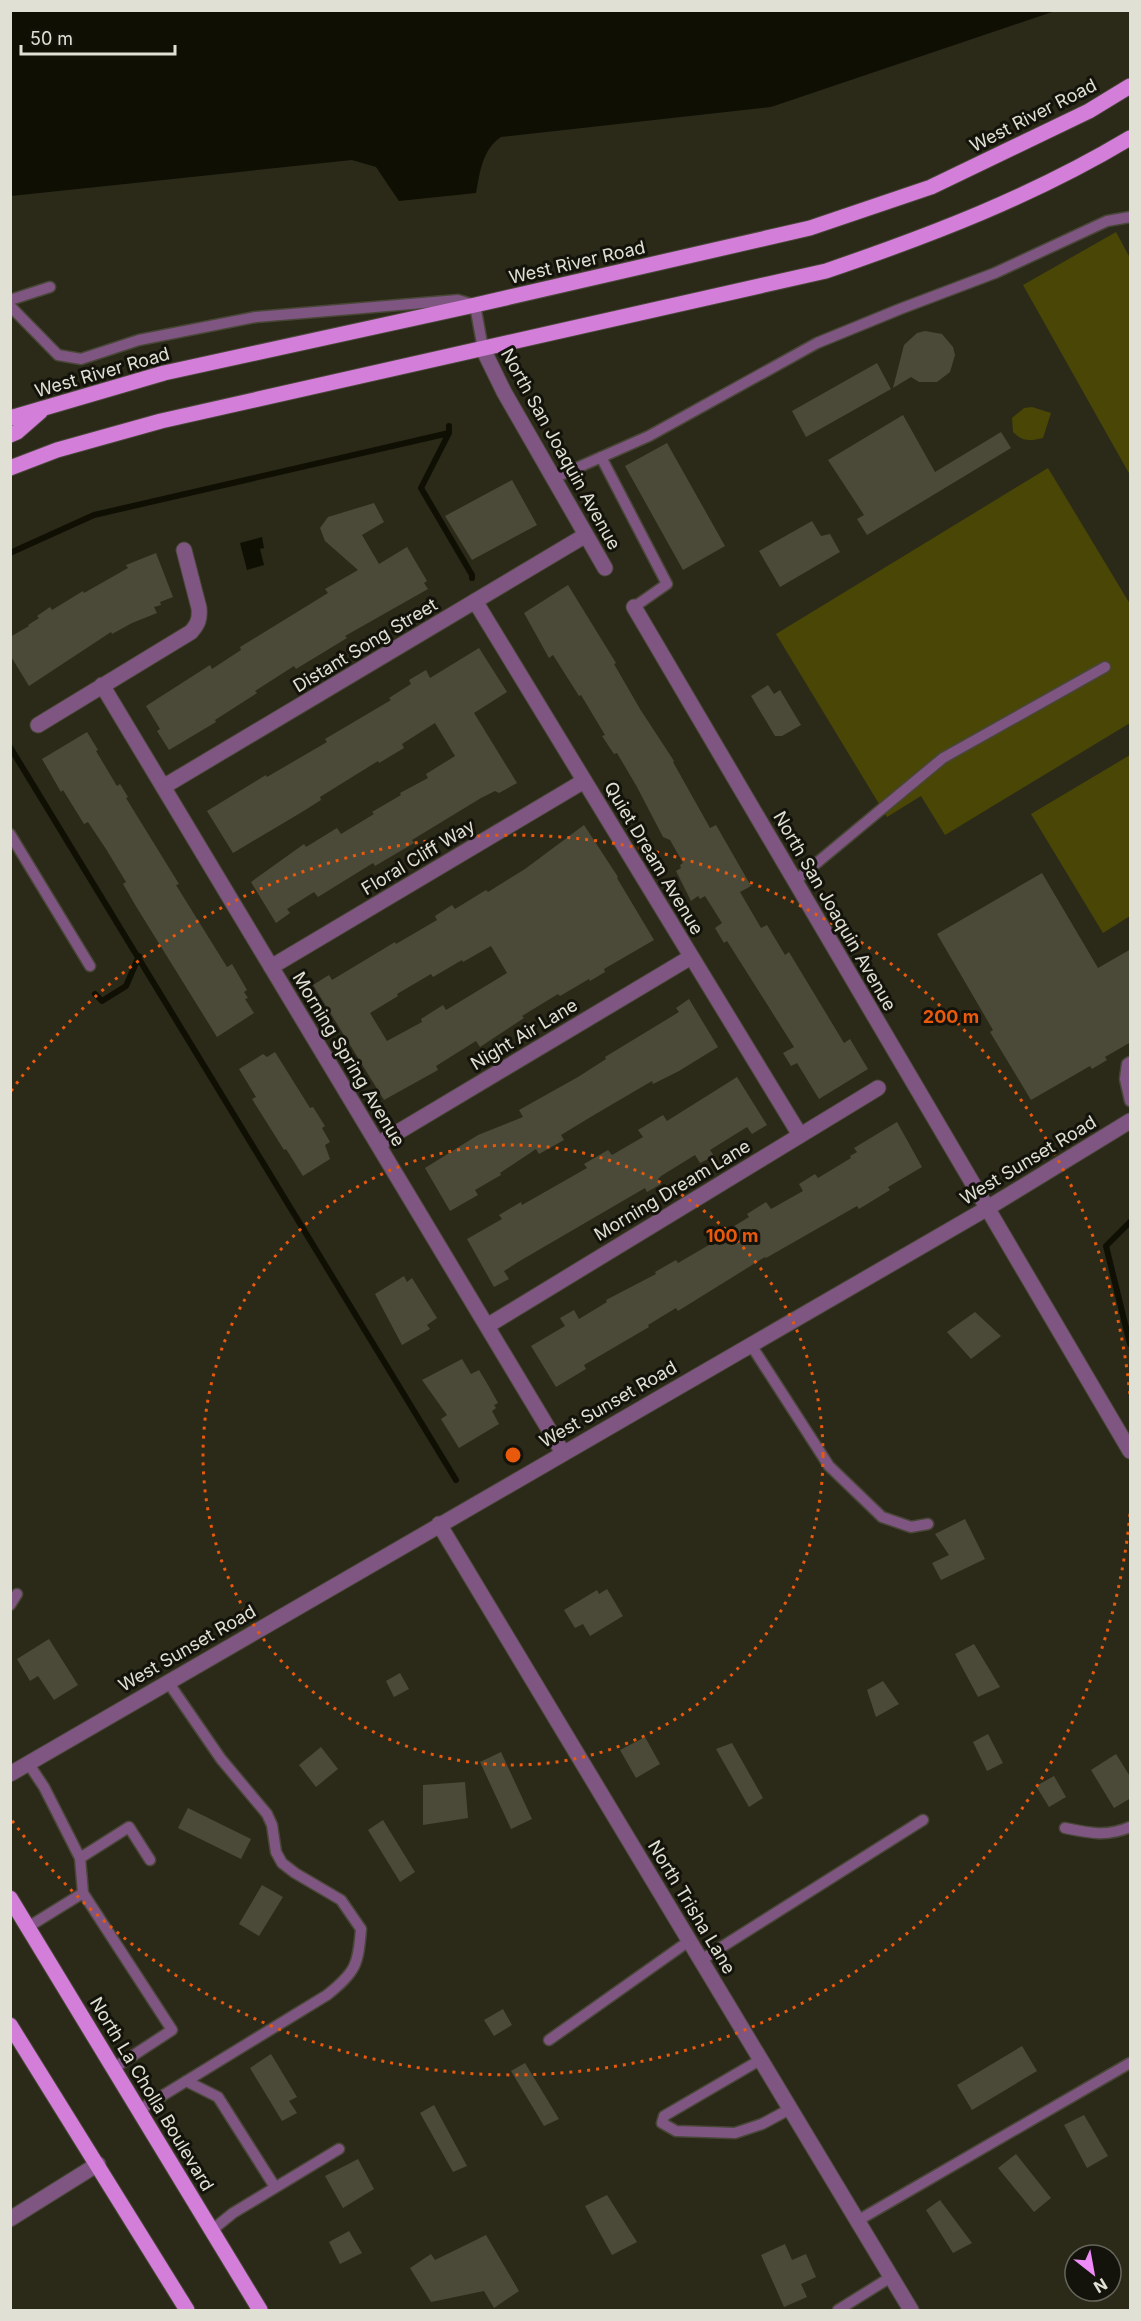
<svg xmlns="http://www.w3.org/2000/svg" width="1141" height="2321" viewBox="0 0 1141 2321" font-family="Inter,sans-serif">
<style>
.green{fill:#494606}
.water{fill:#0f0f03}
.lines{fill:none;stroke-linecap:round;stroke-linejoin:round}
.stream{stroke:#0f0f03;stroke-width:6}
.building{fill:#4b4a38;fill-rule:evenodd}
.service-casing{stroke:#484737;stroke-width:13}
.minor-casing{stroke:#484737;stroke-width:17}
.primary-casing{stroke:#484737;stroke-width:17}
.service{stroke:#7f5681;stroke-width:10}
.minor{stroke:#7f5681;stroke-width:15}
.primary{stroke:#d37ed9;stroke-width:15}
.ring{fill:none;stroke:#e8590c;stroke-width:3;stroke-dasharray:3 6}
.labels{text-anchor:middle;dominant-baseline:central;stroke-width:6;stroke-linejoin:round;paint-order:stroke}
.street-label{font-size:18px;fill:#e0e0d5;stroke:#13130b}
.centre{fill:#e8590c;stroke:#13130b;stroke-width:3}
.ring-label{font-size:18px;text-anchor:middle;font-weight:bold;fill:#e8590c;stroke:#13130b;stroke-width:6;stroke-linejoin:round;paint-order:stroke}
</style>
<rect width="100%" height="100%" fill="#2b2a19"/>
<path class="green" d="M1116 232 1130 258V475L1023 285Z
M1032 407 1051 413 1043 438C1030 441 1023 442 1013 432L1012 418 1024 408Z
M1048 468 1130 604V723L945 835 921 796 887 817 776 634Z
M1130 755V916L1103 933 1031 814Z"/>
<path class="water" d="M10 11 11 10 1055 11 771 107 501 137C482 150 480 172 476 193L399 201 376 167 352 160 11 196Z
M262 537 264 548 260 549 264 565 247 570 240 543Z"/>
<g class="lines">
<path class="stream" d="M449 433 421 488 472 575V578
M10 553 94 515 449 433V426
M10 747 456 1480
M95 994 102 1001 126 986 139 956
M1130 1222 1106 1246 1130 1344"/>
</g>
<path class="building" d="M925 331 942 334 953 347 955 355 950 372 937 382H919L911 377 893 388 904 345 917 333Z
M877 363 891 389 806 437 792 411Z
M903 415 935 472 1001 432 1011 448 867 535 857 519 864 515 828 460Z
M667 443 725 546 683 570 625 466Z
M512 480 537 525 472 560 445 516Z
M374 503 384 522 362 535 379 564 407 547 427 581 424 583 428 589 345 636 347 638 296 669 294 666 255 691 257 693 215 720 216 722 169 750 157 731 160 729 146 706 210 665 212 669 241 650 240 647 328 593 325 589 358 570 325 541 320 528 328 517Z
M812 521 821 536 830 534 840 552 780 587 759 551Z
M156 553 173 597 160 602 161 605 154 607 157 613 132 623 112 634 111 632 29 686 10 655V637L29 626 28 625 39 618 37 616 50 607 52 610 83 591 84 593 128 568 126 565Z
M568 585 616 663 614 664 640 709 674 761 673 762 710 828 716 825 751 886 740 892 761 928 767 925 785 955 789 952 844 1043 850 1039 868 1069 819 1099 797 1063 791 1066 783 1053 794 1047 727 941 724 943 715 928 722 923 705 896 700 899 698 896 691 901 676 871 681 868 680 865 683 863 670 840 663 837 637 787 617 753 614 754 602 736 605 735 581 695 579 696 553 655 549 658 524 613Z
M479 648 507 692 474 713 517 783 499 793 495 791 481 798 412 840 414 843 375 866 373 863 318 897 314 892 287 909 290 913 276 923 251 882 304 844 306 847 337 828 341 834 374 814 372 812 401 795 400 793 428 778 426 774 455 756 435 723 402 744 404 748 379 763 378 761 320 797 321 800 302 812 233 853 207 811 266 775 267 777 327 742 325 739 391 700 389 698 411 684 409 680 426 670 430 678Z
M768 685 774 694 780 690 801 725 782 736H775L751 696Z
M87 732 98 750 96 751 117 786 120 784 128 797 126 798 179 884 176 885 227 967 232 964 247 990 244 992 248 998 245 999 254 1013 217 1037 137 908 123 884 126 882 106 849 88 822 84 824 63 790 61 792 42 759Z
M584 825 618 877 617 878 654 940 604 969 605 972 590 981 589 979 560 996 558 994 522 1016 524 1018 480 1047 476 1041 436 1066 438 1070 384 1100 313 985 329 975 332 980 395 942 396 944 437 920 435 916 452 905 455 909 486 890 488 892 525 869ZM491 946 507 973 446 1010 443 1005 421 1019 422 1022 387 1041 370 1013 398 996 397 994 431 974 433 977 462 960 463 962Z
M1042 873 1098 968 1131 949V1042L1105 1057 1107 1060 1092 1069 1090 1066 1031 1100 990 1032 993 1030 937 934Z
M689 999 718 1047 679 1071 653 1084 652 1081 594 1115 561 1135 564 1140 539 1154 536 1149 500 1173 501 1175 475 1190 478 1195 450 1211 425 1168 478 1135 523 1117 519 1110 578 1077 606 1059 605 1057 679 1012 676 1008Z
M275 1052 310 1108 313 1107 325 1126 322 1128 330 1142 325 1145 330 1159 303 1176 286 1149 284 1150 252 1099 256 1097 239 1069 263 1054 267 1057Z
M737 1077 767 1125 752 1134 747 1127 710 1150 714 1156 700 1163 695 1155 661 1176 658 1179 661 1184 647 1192 645 1188 518 1262 504 1271 509 1279 494 1287 467 1239 502 1219 499 1215 521 1202 522 1205 587 1168 584 1164 608 1150 612 1155 643 1137 638 1130 663 1115 667 1121Z
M897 1122 922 1167 888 1187 890 1190 859 1209 857 1206 766 1258 765 1257 678 1311 676 1308 648 1325 649 1327 584 1365 586 1369 556 1387 531 1346 565 1326 560 1318 574 1310 579 1319 607 1302 606 1300 656 1274 655 1272 676 1260 678 1263 714 1242 713 1239 749 1217 747 1214 766 1202 771 1209 803 1191 799 1184 815 1174 818 1178 851 1158 850 1156 857 1152 854 1148Z
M404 1276 407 1282 412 1278 437 1318 427 1325 430 1329 402 1345 375 1294Z
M975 1312 1001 1336 971 1359 947 1332Z
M462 1359 471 1374 479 1370 488 1385 498 1403 494 1405 496 1408 492 1411 499 1424 459 1448 441 1419 447 1415 422 1380Z
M965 1519 985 1559 941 1580 932 1563 949 1555 935 1534Z
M607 1589 623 1616 590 1636 583 1624 575 1628 564 1610 597 1590 599 1594Z
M49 1639 78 1685 54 1700 38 1676 30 1681 17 1659Z
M974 1644 1000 1687 978 1697 955 1654Z
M400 1673 409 1689 394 1697 386 1681Z
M883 1681 899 1704 876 1717 867 1690Z
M988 1734 1003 1763 987 1771 973 1742Z
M645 1737 660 1764 636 1778 620 1750Z
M732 1743 763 1798 749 1807 716 1749Z
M321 1747 338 1769 316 1787 299 1765Z
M501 1752 532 1819 511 1829 480 1762Z
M1116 1754 1131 1778V1798L1114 1808 1091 1770Z
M1054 1776 1066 1797 1049 1807 1036 1786Z
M465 1782 468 1818 423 1825V1785Z
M188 1808 251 1839 241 1859 178 1828Z
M383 1820 415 1872 400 1882 368 1830Z
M262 1885 283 1897 259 1936 239 1924Z
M503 2009 512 2025 494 2036 484 2020Z
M1022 2046 1037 2071 972 2110 957 2085Z
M271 2054 297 2097 289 2101 297 2113 282 2121 250 2068Z
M525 2063 559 2119 544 2126 511 2071Z
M434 2105 467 2166 453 2172 420 2113Z
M1084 2115 1108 2156 1087 2168 1064 2125Z
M1016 2154 1051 2198 1034 2212 998 2168Z
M358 2159 374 2189 343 2208 325 2176Z
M607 2195 637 2242 612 2255 585 2206Z
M940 2200 972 2243 953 2253 926 2210Z
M349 2231 362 2253 340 2264 329 2242Z
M486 2235 519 2291 494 2308 484 2291 431 2302 410 2268 431 2254 435 2260Z
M785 2244 792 2260 806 2254 816 2277 801 2284 807 2297 784 2307 761 2255Z"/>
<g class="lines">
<defs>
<path id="service" d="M10 300 50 287
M10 306 58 355 81 359 139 340 256 317 458 300 475 305 483 349
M601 457 667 584 634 607
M554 478 649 436 817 343 900 309 995 273 1107 221 1130 217
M10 834 90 966
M795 881 943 758 1105 667
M1130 1062 1127 1064 1125 1079 1130 1101
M751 1345 829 1466 882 1517 911 1527 928 1524
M10 1605 17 1594
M28 1763 44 1787 80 1858
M1065 1828C1089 1833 1107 1837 1130 1827
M83 1893 80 1858 129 1827 150 1860
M28 1927 83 1893 172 2030 114 2068
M701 1960 923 1820
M549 2040 689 1941
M760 2060 664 2116 662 2123 676 2131 735 2133 762 2124 790 2109
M186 2081 218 2097 275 2187
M139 2110 327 1995C356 1972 358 1965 361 1929L341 1900 295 1873 282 1863 276 1852 272 1825 267 1814 221 1759 168 1682
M857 2221 1130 2063
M212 2230 233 2213 339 2149
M838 2310 891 2277"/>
<path id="minor" d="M483 349 504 392 605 568
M475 601 800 1135
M634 607 1130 1451
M102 685 563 1453
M38 725 191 632C198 624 200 619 199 608L184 550
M163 787 586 535
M271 967 584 781
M378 1144 691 957
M487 1326 878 1088
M439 1524 911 2310
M10 1774 986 1209 1130 1121
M10 2219 98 2164"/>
<path id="primary" d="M10 418 164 373 475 305 810 228 931 187 1089 111 1130 86
M10 435 17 432 41 411
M10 468 57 450 161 421 826 271C934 234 1033 196 1130 138
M10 1898 260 2310
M10 2025 187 2310"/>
</defs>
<use href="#service" class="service-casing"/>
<use href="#minor" class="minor-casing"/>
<use href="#primary" class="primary-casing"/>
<use href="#service" class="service"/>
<use href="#minor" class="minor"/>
<use href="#primary" class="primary"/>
</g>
<g class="ring">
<circle cx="513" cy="1455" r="310"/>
<path d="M1130 1514A620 620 0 0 1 11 1819M11 1091A620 620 0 0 1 1130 1396"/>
</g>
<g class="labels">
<g class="street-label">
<text transform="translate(1033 115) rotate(-27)">West River Road</text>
<text transform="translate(577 262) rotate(-13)">West River Road</text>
<text transform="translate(102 372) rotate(-16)">West River Road</text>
<text transform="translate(561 449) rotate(61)">North San Joaquin Avenue</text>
<text transform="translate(365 645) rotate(-31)">Distant Song Street</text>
<text transform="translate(418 857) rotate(-31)">Floral Cliff Way</text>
<text transform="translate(654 858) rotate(59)">Quiet Dream Avenue</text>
<text transform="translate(835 911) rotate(60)">North San Joaquin Avenue</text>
<text transform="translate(524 1034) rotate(-31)">Night Air Lane</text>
<text transform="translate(349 1059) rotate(59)">Morning Spring Avenue</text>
<text transform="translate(1028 1160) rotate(-31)">West Sunset Road</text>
<text transform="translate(672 1190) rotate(-31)">Morning Dream Lane</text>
<text transform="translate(608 1404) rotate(-30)">West Sunset Road</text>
<text transform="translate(187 1648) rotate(-30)">West Sunset Road</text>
<text transform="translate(692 1907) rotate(59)">North Trisha Lane</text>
<text transform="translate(152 2094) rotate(59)">North La Cholla Boulevard</text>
</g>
</g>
<circle cx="513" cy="1455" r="9" class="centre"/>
<g class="ring-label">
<text x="951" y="1023">200 m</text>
<text x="732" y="1242">100 m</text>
</g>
<rect width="1141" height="2321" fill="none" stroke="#e0e0d5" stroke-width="24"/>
<g transform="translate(1093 2273) rotate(149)"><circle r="28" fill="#13130b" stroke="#65655c" stroke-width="1.5"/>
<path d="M0-4.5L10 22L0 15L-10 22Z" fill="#ef8bf6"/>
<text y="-9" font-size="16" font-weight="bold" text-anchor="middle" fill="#e0e0d5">N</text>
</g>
<path d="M21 45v9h154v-9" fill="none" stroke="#e0e0d5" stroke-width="3"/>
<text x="30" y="45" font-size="18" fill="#e0e0d5" stroke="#13130b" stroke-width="4.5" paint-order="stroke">50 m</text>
</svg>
